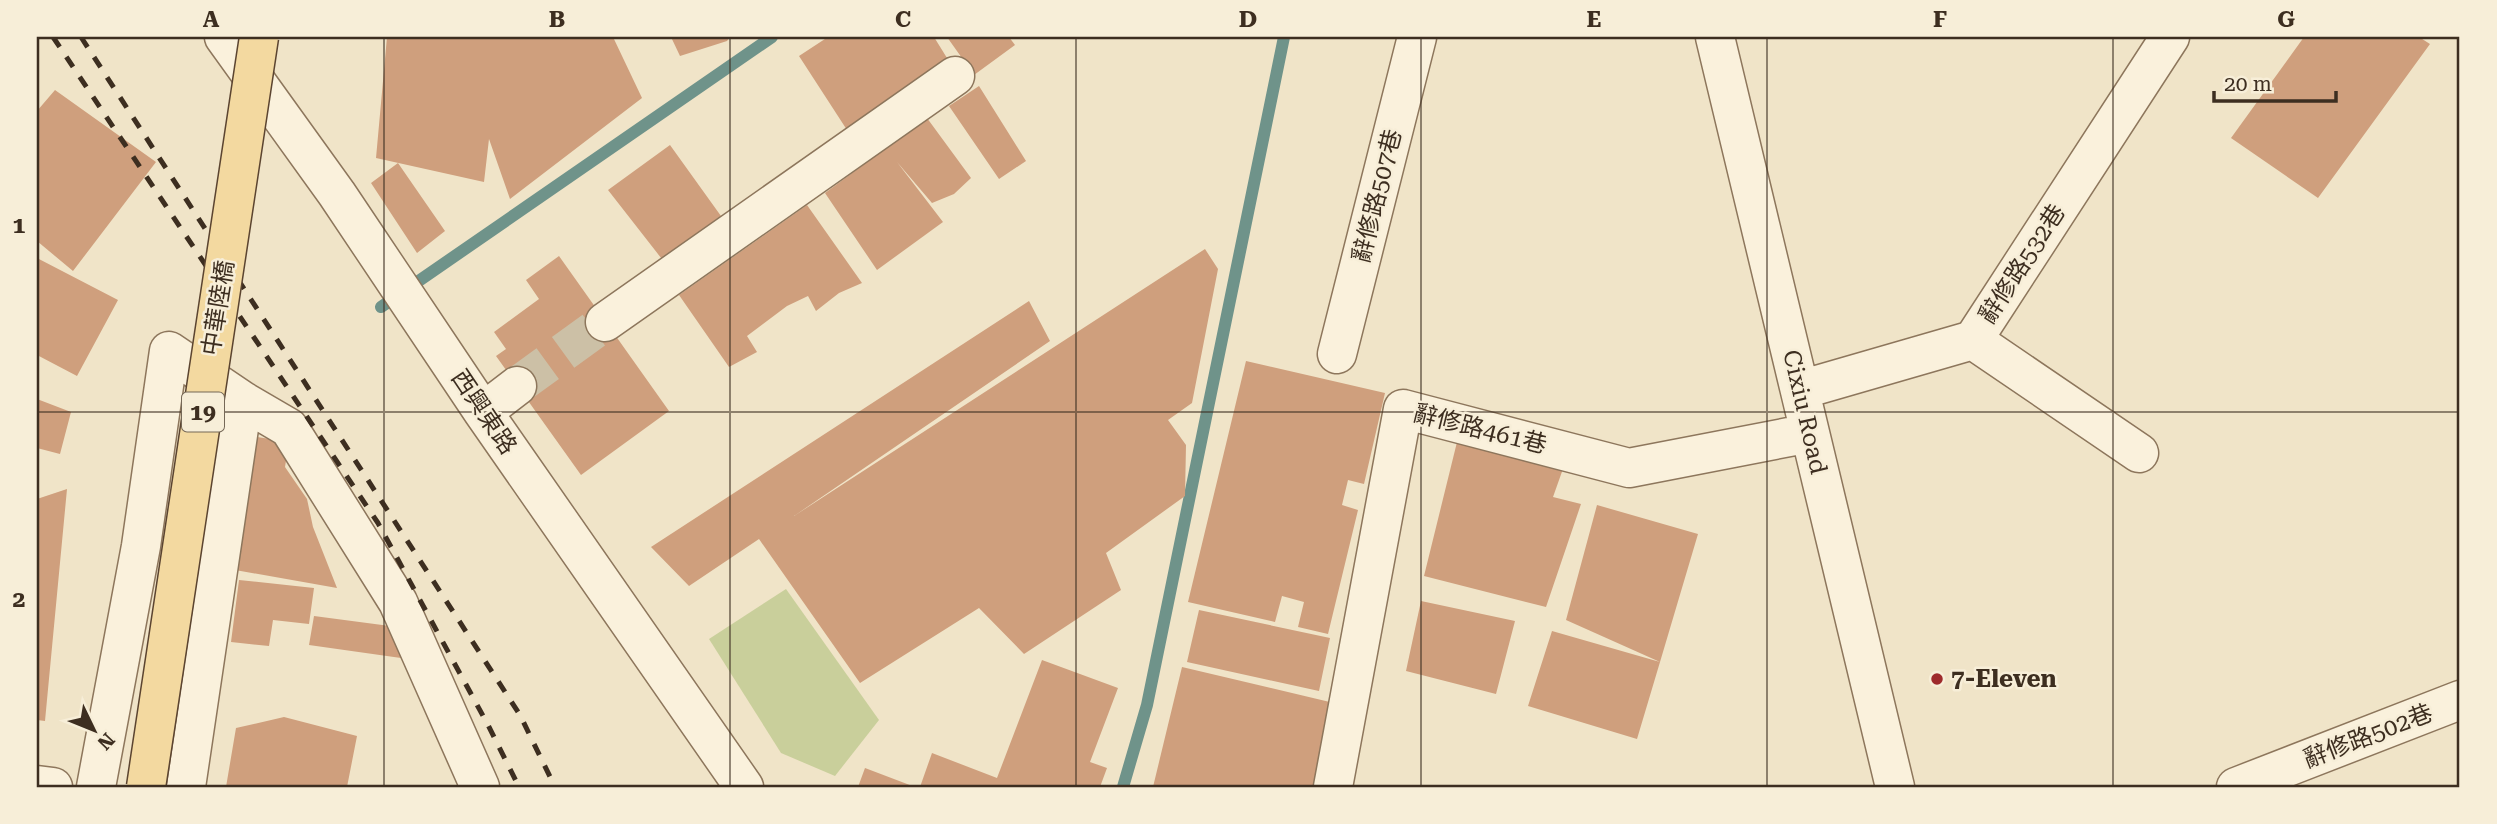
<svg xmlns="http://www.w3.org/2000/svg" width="2497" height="824" viewBox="0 0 2497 824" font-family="'Roboto Serif','Noto Sans TC',serif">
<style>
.green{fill:#c9cf9b}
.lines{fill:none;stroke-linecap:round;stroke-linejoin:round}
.stream{stroke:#6f938a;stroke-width:12}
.building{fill:#cf9f7d}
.minor-tunnel{stroke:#ccc0a6;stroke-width:38;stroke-dasharray:38 19;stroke-linecap:butt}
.minor-casing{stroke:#8d765c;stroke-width:41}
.minor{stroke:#faf1dc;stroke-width:38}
.rail{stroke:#3d2e20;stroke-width:5;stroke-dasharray:12 12;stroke-linecap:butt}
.major-bridge-casing{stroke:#5b4430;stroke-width:41;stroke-linecap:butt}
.major-bridge{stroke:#f3d9a0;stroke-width:38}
.grid{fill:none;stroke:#3d2e20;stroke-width:2;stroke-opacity:0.55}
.poi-dot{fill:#9e2a2b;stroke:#f7eed8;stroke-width:2.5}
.labels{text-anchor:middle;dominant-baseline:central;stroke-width:5;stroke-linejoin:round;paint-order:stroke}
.shield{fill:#f7eed8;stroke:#756857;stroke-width:2}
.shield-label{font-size:23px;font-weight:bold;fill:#3d2e20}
.street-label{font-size:24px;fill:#3d2e20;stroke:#f7eed8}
.poi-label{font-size:24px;font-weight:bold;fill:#3d2e20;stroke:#f7eed8;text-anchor:start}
.neatline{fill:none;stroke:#3d2e20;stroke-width:2.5}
.grid-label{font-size:23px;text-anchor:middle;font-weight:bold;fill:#3d2e20}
</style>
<rect width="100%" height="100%" fill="#f0e4c8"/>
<path class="green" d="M786 589 879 720 835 776 781 753 709 639Z"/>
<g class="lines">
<path class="stream" d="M381 307 772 37
M1123 787 1147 705 1284 37"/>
</g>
<path class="building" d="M387 37H613L642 98 510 199 489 139 484 182 376 158Z
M671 37H730L727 41 680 56Z
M828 37H934L947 58 873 116 847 130 799 56Z
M947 37H1009L1015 45 974 75Z
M2304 37H2419L2430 44 2318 198 2231 138Z
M979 86 1026 161 999 179 949 106Z
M55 90 156 162 73 271 37 241V111Z
M927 118 971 178 954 194 932 203 897 162 943 222 877 270 825 193Z
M670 145 726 223 665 263 608 190Z
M398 163 445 231 417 253 371 183Z
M807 205 862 283 839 293 816 311 808 296 787 306 747 336 757 352 729 367 679 295Z
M1205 249 1218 269 1192 403 1168 420 1186 445 1185 496 1106 553 1121 590 1024 654 979 608 860 683 759 539 689 586 651 547 1029 301 1050 341 794 516Z
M559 256 669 411 581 475 496 356 506 349 494 332 539 299 526 280Z
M37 258 118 300 77 376 37 355Z
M1246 361 1385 393 1364 484 1348 480 1342 505 1358 510 1328 634 1298 627 1304 602 1282 596 1275 622 1188 602Z
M37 399 71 412 60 454 37 448Z
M245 435 289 442 285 467 307 499 313 527 337 588 224 568Z
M1458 438 1564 466 1553 497 1581 504 1546 607 1424 576Z
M67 489 45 721 37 720V499Z
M1597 505 1698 534 1660 662 1566 620Z
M239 580 314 588 309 624 273 620 269 646 231 642Z
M1421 601 1515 621 1496 694 1406 671Z
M1199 610 1330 638 1319 691 1187 662Z
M314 616 405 628 401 658 309 645Z
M1552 631 1660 662 1637 739 1528 706Z
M1042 660 1118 688 1090 762 1107 768 1100 787H920L932 753 997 778Z
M1182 667 1334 703 1313 787H1153Z
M284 717 357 736 347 787H226L236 728Z
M865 768 915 787H858Z"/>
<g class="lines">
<path class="minor-tunnel" d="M517 386 605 322"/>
<defs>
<path id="minor" d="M224 37 337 194 483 412 744 787
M1715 37 1895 787
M605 322 955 76
M1973 340 2139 453
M1337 354 1417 37
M1800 390 1973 340 2170 37
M243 401 289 428 398 602 480 787
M483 412 517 386
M37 785 53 787
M96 787 141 546 169 351 243 401 186 787
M1333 787 1403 409 1629 468 1810 433
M2236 787 2460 700"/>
</defs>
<use href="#minor" class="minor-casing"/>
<use href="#minor" class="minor"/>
<path class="rail" d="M53 37 378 523 488 725 519 787
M81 37 520 715 555 787"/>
<defs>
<path id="major-bridge" d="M146 787 259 37"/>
</defs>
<use href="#major-bridge" class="major-bridge-casing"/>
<use href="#major-bridge" class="major-bridge"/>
</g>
<path class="grid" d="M384 37V787M730 37V787M1076 37V787M1421 37V787M1767 37V787M2113 37V787M37 412H2460"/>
<circle class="poi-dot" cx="1937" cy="679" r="7"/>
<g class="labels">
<rect class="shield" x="182" y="392.5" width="42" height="39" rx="5"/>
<g class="shield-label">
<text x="203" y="412">19</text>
</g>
<g class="street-label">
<text transform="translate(1377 196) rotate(-76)">辭修路507巷</text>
<text transform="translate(2022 264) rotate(-57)">辭修路532巷</text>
<text transform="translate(218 308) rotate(-81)">中華陸橋</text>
<text transform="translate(484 412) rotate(56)">西興東路</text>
<text transform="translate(1805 412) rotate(77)">Cixiu Road</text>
<text transform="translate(1480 429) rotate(14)">辭修路461巷</text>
<text transform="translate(2368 736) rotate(-21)">辭修路502巷</text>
</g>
<g class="poi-label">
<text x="1951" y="679">7-Eleven</text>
</g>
</g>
<rect width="2497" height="824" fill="none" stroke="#f7eed8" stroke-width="77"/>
<g transform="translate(94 730) rotate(133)" stroke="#f7eed8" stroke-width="5" paint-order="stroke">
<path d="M0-5L12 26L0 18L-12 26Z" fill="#3d2e20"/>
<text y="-10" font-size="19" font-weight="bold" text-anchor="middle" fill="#3d2e20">N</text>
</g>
<path d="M2214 91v10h122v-10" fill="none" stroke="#3d2e20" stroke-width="3.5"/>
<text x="2224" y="91" font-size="21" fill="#3d2e20" stroke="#f7eed8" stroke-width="5" paint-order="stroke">20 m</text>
<rect x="38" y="38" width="2420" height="748" class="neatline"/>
<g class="grid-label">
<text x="211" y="27">A</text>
<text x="557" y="27">B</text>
<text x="903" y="27">C</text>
<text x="1248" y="27">D</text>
<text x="1594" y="27">E</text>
<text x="1940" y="27">F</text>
<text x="2286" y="27">G</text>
<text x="19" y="233">1</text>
<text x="19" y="607">2</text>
</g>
</svg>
